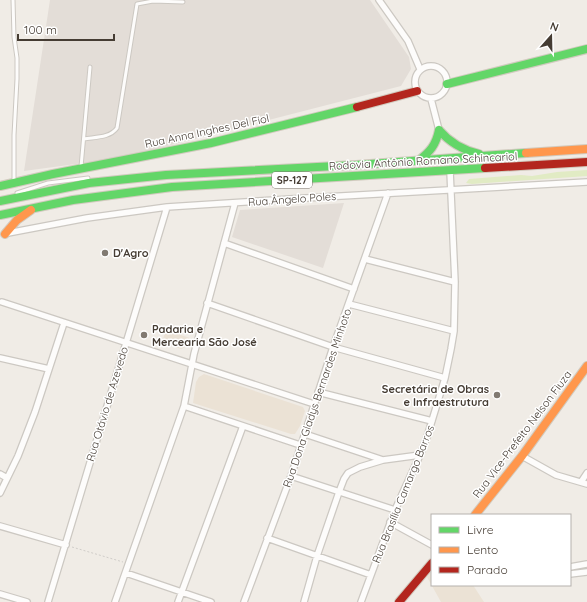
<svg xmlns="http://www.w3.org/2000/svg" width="587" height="602" viewBox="0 0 587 602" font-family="Quicksand,sans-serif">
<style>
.industrial{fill:#e3ddd7}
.education{fill:#ebe2d5}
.green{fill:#e1ebc4}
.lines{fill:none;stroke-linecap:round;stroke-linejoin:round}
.lane-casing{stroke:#ccc8c2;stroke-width:5}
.street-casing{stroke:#ccc8c2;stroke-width:8}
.fast-casing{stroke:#d1cabe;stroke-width:10}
.slow-casing{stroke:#d1cabe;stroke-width:10}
.jam-casing{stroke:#d1cabe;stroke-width:10}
.path{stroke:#d0cdc9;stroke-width:1;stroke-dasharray:2 2;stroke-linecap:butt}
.lane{stroke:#fdfcfb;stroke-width:3}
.street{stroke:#fdfcfb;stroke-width:5.5}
.fast{stroke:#63d668;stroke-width:8}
.slow{stroke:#ff974d;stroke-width:8}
.jam{stroke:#b3261e;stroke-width:8}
.poi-dot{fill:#817a72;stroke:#fff;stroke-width:1.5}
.labels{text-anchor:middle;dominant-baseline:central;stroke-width:3;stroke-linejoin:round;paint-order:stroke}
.shield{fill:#fff;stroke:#7d7670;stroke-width:1}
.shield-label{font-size:10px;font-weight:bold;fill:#453c33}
.street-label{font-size:11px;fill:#453c33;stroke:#fff}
.poi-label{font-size:11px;font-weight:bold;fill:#453c33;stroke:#fff;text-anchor:start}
</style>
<rect width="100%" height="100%" fill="#f0ece6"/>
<path class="industrial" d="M50 0H370L409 57 411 69 401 86 120 158 24 171Z
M344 203 323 268 232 237 240 210Z"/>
<path class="education" d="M166 330 190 338 188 346 181 349 162 342Z
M204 374 303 407 305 411 300 426 295 434H291L193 403 196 382 199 377Z
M432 571V585H473L484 602H441L427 577Z"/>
<path class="green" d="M587 170V176L472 184 466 183 469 179 521 175 532 176 557 172Z"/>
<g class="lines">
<defs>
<path id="lane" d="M13 0 14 37 17 58V79L14 135V181
M84 139C95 137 110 138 117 128L137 4 153 1 183 2
M81 167 90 67
M17 193 48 183 88 178"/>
<path id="street" d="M379 0 408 41 420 69
M415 82a16 16 0 1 1 32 0a16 16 0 1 1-32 0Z
M431 99 439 130
M8 233 87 218 167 207 306 198 587 182
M224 243 354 289
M365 259 455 282
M2 302 314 404
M207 303 333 347 445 378
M349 304 454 331
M0 358 49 369
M318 392 432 421
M184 406 300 445
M305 434 383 460
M522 456 556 475 587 484
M0 474 7 478
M291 476 395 510
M581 482 587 473
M0 493 18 456 35 412 64 323
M390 522 432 545
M0 526 66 545
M267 538 371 575
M570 567 587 564
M126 573 211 602
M570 574 587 572
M0 594 27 602
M48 602 167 207
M115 602 184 406 194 354 235 203
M178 602 243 426
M244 602 291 476 333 347 388 193
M304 602 317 556 339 492 344 479 348 473 360 467 383 460 420 455
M361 602 395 510 420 455 427 437 445 378 451 349 454 331 455 282 450 171"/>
<path id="fast" d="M447 84 587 49
M439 130C450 143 463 150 479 154
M418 161C430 152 436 145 439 130
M0 186 53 174 211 143 357 107
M0 201 89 183 166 175 356 165 526 153
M0 215 73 200 172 187 485 168"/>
<path id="slow" d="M526 153 587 149
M5 234 17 220 31 210
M475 515 522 456 587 366"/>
<path id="jam" d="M357 107 417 91
M485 168 587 162
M399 602 432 563"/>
</defs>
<use href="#lane" class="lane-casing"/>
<use href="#street" class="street-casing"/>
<use href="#fast" class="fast-casing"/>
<use href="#slow" class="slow-casing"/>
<use href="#jam" class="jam-casing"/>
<path class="path" d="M72 547 123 562"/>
<use href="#lane" class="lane"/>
<use href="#street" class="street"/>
<use href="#fast" class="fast"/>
<use href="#slow" class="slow"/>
<use href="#jam" class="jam"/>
</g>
<g class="poi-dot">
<circle cx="105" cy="253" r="4"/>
<circle cx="144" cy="335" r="4"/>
<circle cx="497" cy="395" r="4"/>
</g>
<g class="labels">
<rect class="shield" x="272" y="172" width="40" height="16" rx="3"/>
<g class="shield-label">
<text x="292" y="180">SP-127</text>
</g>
<g class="street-label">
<text transform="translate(207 131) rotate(-12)">Rua Anna Inghes Del Fiol</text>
<text transform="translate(423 161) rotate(-3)">Rodovia Antônio Romano Schincariol</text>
<text transform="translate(292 199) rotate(-4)">Rua Ângelo Poles</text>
<text transform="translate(317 398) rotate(-71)">Rua Dona Gladys Bernardes Minhoto</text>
<text transform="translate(107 404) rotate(-73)">Rua Otávio de Azevedo</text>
<text transform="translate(522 434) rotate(-53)">Rua Vice-Prefeito Nelson Fiuza</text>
<text transform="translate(403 494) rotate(-68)">Rua Brasília Camargo Barros</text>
</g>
<g class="poi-label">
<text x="113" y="253">D'Agro</text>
<text x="152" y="329">Padaria e<tspan x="152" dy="13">Mercearia São José</tspan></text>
<text x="489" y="389" text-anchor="end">Secretária de Obras<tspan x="489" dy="13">e Infraestrutura</tspan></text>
</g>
</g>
<rect x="431" y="514" width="140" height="72" fill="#ffffff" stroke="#b5b1ad"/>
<rect x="439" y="527" width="20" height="6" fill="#63d668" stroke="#b5b1ad"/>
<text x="467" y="534" font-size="12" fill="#453c33">Livre</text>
<rect x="439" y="547" width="20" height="6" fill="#ff974d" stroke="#b5b1ad"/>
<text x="467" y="554" font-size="12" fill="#453c33">Lento</text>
<rect x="439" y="567" width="20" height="6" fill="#b3261e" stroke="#b5b1ad"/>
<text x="467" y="574" font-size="12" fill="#453c33">Parado</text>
<g transform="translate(551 36) rotate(20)" stroke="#ffffff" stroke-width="3" paint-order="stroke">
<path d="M0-3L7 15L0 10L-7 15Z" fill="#453c33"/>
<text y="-6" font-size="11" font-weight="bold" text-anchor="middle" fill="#453c33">N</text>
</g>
<path d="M18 34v6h96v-6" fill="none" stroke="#453c33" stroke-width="2"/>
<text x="24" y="34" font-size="12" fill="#453c33" stroke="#ffffff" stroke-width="3" paint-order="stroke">100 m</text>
</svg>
